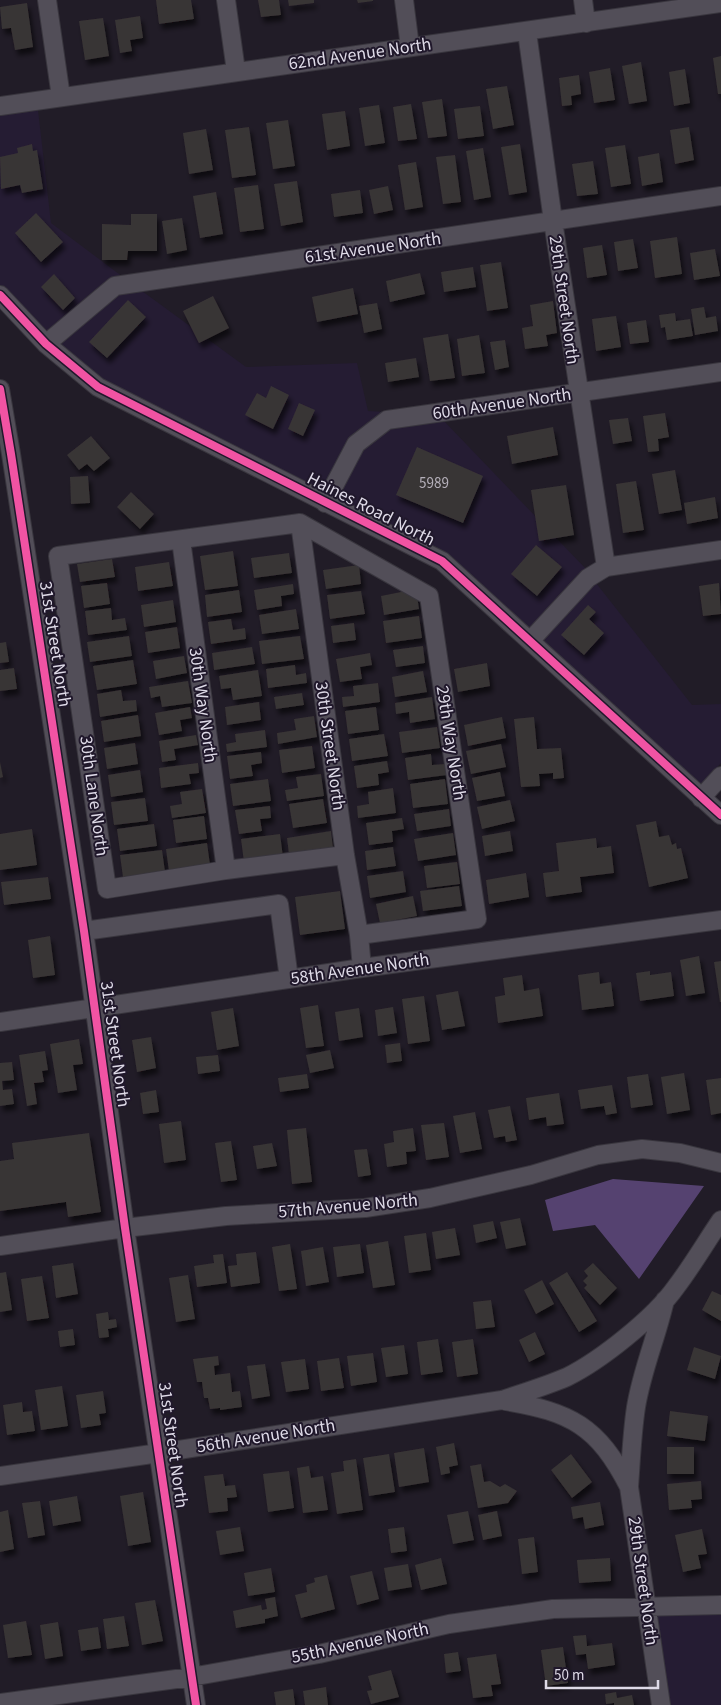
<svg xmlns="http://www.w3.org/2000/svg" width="721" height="1705" viewBox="0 0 721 1705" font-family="'Source Sans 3',sans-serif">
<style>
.built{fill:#251c33}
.water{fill:#554270}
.building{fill:#393435;filter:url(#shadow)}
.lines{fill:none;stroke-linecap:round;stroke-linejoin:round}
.minor-casing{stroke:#39363e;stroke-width:20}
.minor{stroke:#524e58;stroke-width:18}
.cycleway-casing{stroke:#20182b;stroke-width:11}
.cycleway{stroke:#f153a3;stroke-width:8}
.labels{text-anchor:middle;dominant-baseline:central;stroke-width:4;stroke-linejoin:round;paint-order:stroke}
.number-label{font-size:15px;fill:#b5b0ba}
.street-label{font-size:18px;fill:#dedae7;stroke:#20182b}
</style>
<defs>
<filter id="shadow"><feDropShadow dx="3" dy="5.5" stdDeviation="2.5" flood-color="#0009"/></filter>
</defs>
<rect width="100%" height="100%" fill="#211c27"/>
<path class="built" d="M38 110 51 223 123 277 46 333 0 285V115Z
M142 291 246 367 357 363 368 411 386 412 322 492 102 379 59 344 118 295Z
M444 421 586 569 529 629 337 499 362 450 391 429Z
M596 583 692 705 721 704V763L700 786 541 641Z
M721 1613V1705H669L657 1616Z"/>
<path class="water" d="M613 1179 704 1186 639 1279 595 1225 553 1231 545 1200Z"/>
<path class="building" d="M156 0H191L194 19 159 24Z
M258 0H279L281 15 261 17Z
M288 0H314V3L289 6Z
M357 0H373V1L358 3Z
M27 3 33 47 15 50 11 28 2 29 0 7Z
M140 16 143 38 130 40 132 51 120 53 115 20Z
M103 18 109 56 85 60 79 21Z
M721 56V94H718L713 58Z
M641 62 647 101 629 104 622 66Z
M610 68 615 100 594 103 589 72Z
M685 69 690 103 674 106 669 72Z
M579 75 581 94 571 96 572 105 562 106 559 78Z
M507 86 514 125 493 129 486 89Z
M442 99 447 136 428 138 422 102Z
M411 104 417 139 398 141 393 107Z
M379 105 385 143 365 146 359 108Z
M480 106 484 136 458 139 454 109Z
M345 111 350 146 327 150 322 114Z
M288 120 295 166 273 169 266 123Z
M249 127 256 175 232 178 225 130Z
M689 127 694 160 675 164 670 130Z
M206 129 213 170 189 174 183 133Z
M32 144 33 151 37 150 43 189 22 193 20 185 1 189 0 157 18 153 17 148Z
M520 144 527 192 509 195 501 147Z
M625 145 631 184 611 187 605 148Z
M483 148 491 197 474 200 466 151Z
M659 153 663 182 642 186 638 157Z
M455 155 461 202 443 204 436 157Z
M593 161 598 194 577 196 572 164Z
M416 162 423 207 405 210 398 165Z
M297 181 303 222 281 226 274 184Z
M258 185 264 229 240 232 234 188Z
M388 186 393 210 374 214 369 190Z
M360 190 363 213 334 217 331 194Z
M216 192 223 234 200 238 193 196Z
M36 213 63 242 41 262 15 233Z
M131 214H157V251H128L127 260H102V224L131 225Z
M182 218 187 250 167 254 162 221Z
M677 237 682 274 655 278 650 241Z
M633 239 638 268 618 271 614 242Z
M602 245 607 275 587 278 583 248Z
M715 249 720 276 694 280 690 253Z
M501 262 508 308 487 311 480 265Z
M473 267 476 287 444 292 441 272Z
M420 273 425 294 390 302 386 281Z
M54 274 75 298 63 310 41 287Z
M353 288 358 314 317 322 312 297Z
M213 296 229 328 199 343 183 311Z
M128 300 146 317 107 358 89 342Z
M553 301 557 333 546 335 548 346 525 349 522 328 533 326 530 305Z
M377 303 382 329 364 333 359 306Z
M704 307 706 318 716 316 718 331 695 335 691 309Z
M675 313 676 321 690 319 693 336 667 340 665 327 661 328 659 315Z
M616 316 621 347 596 351 592 319Z
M646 320 649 342 630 344 627 323Z
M448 334 455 378 430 381 423 338Z
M479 335 485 373 462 376 457 339Z
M505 340 509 367 495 370 490 342Z
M416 358 419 377 388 382 385 363Z
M271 386 289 395 273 429 245 415 257 393 266 398Z
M299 403 315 410 303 436 288 429Z
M665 413 669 437 658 439 659 451 648 452 643 416Z
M628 418 632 441 613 444 609 420Z
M553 427 558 455 512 464 507 436Z
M91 436 110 458 94 471 87 464 79 470 67 455Z
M417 447 483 476 463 523 396 495Z
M675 470 682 510 659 514 652 474Z
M88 476 90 503 71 504 70 477Z
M636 481 644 530 623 533 616 484Z
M566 485 574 535 539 541 531 490Z
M131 492 154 514 140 529 117 507Z
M715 497 718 518 687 524 684 503Z
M536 545 562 567 537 596 511 574Z
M233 551 238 586 205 590 200 556Z
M289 553 292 573 254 578 251 558Z
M112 559 115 577 80 582 77 564Z
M169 562 173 586 138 591 135 567Z
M359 565 361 584 326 589 323 570Z
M107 583 110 604 84 608 81 586Z
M719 583 721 614 703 616 699 586Z
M293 584 294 594 281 596 282 606 257 610 254 590Z
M416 589 419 609 384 615 381 596Z
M239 590 242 612 207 617 205 595Z
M361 591 365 614 330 619 327 595Z
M173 600 176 622 144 627 141 605Z
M588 605 596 612 589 619 604 633 584 655 561 635Z
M111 608 112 620 125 618 127 630 88 635 85 611Z
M296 609 299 629 262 634 259 615Z
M419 616 422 638 386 643 383 621Z
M231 619 233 630 245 628 246 639 211 644 208 622Z
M354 623 356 640 333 643 331 626Z
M177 627 180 648 148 653 145 632Z
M129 636 132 656 90 662 87 642Z
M300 636 304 659 262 664 259 641Z
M6 642 9 662 0 663V643Z
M423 646 425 663 396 667 393 650Z
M252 647 255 664 214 670 212 653Z
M370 653 372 665 360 667 362 679 340 682 336 659Z
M184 656 187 673 156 679 153 661Z
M133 660 137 684 97 690 93 666Z
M487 663 490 686 458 692 454 669Z
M295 665 296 675 306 673 307 683 268 688 266 669Z
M14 668 17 689 0 691V670Z
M258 670 262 696 233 700 231 688 221 689 219 676Z
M423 671 427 692 395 697 392 677Z
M188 681 192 703 162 707 160 696 151 698 149 687Z
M378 683 380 702 343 707 342 697 354 696 353 686Z
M121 690 123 701 136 700 137 711 100 717 97 694Z
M302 693 304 705 276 709 274 697Z
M432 697 435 719 410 723 409 712 396 714 395 703Z
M259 702 261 720 227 725 225 707Z
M190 707 192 718 180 720 182 731 159 735 155 713Z
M376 707 379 730 348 734 345 711Z
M138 715 141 736 104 742 101 721Z
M314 716 317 737 278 744 277 733 296 730 294 719Z
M502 717 506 738 468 746 464 725Z
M534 717 537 749 561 748 564 778 553 779V773L539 774 540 786 521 787 514 719Z
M437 727 440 748 402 753 399 732Z
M265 730 267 747 227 752 226 744 236 742 235 734Z
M384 734 388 756 352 761 349 739Z
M196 735 198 745 174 749 176 760 162 762 159 741Z
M135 743 138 764 107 769 104 748Z
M501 744 506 767 471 774 466 751Z
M312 746 315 768 282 773 279 750Z
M261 752 262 763 251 765 253 776 230 779 227 756Z
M431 754 432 765 445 764 447 775 408 780 405 758Z
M387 761 389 772 378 774 379 785 357 788 354 766Z
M0 762 3 777 0 778Z
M198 763 199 773 189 774 191 784 161 788 159 768Z
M140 770 143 792 111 797 108 775Z
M500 772 505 796 477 801 472 778Z
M321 774 324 796 287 801 285 790 298 788 296 777Z
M268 779 271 801 233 806 230 784Z
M445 779 448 804 413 808 410 784Z
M393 788 396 813 358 818 357 806 369 804 368 792Z
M202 789 206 813 172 818 170 806 182 804 180 792Z
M145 798 148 821 114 825 111 802Z
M323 799 327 823 293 828 289 804Z
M510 800 515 821 482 829 477 807Z
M270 806 271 818 260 819 262 831 239 834 235 810Z
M449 809 451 826 417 831 414 814Z
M204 816 207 839 176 843 173 820Z
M402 818 404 829 392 831 393 842 369 845 366 823Z
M656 821 659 837 669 835 672 845 676 843 677 849 681 848 688 878 649 887 636 825Z
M154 824 157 846 120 851 117 829Z
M32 829 37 865 0 870V834Z
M331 831 333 848 289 854 287 838Z
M510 831 513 851 485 856 482 836Z
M453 833 456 855 418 861 414 839Z
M280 834 283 857 244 862 241 839Z
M596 838 597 848 611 846 614 873 580 877 582 892 546 897 543 873 559 871 556 843Z
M207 843 210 865 169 871 166 849Z
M393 847 396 866 367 870 365 851Z
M162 850 165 872 123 877 120 855Z
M457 862 460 884 427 888 424 866Z
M403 871 406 892 370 898 367 876Z
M526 873 529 897 489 904 486 880Z
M48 877 51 899 4 905 1 882Z
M459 886 462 906 423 911 420 891Z
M340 891 345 929 300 935 295 897Z
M413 896 417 916 380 923 376 904Z
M50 936 55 975 33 978 28 940Z
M699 956 705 993 686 996 680 960Z
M721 961V1002H720L714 962Z
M650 971V975L671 972 674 996 640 1001 636 973Z
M599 972 600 984 611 982 614 1006 582 1010 578 975Z
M522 975 524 991 539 988 543 1016 498 1023 495 997 505 995 503 978Z
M458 991 465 1026 442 1030 436 995Z
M424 996 430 1041 408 1044 402 999Z
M318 1005 324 1046 306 1048 300 1008Z
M393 1007 397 1033 378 1036 375 1010Z
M233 1008 239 1046 217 1050 211 1012Z
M359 1008 363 1037 339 1041 335 1012Z
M151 1037 156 1068 137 1072 132 1040Z
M79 1039 83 1064 73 1065 77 1090 58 1093 50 1044Z
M400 1043 402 1061 387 1063 385 1045Z
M330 1050 334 1068 310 1073 306 1055Z
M45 1051 48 1070 42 1071 44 1082 34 1083 37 1104 27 1106 19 1055Z
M218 1055 220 1071 198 1074 196 1057Z
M12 1062 14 1080 2 1081 3 1090 12 1089 14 1104 0 1106V1063Z
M684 1073 690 1110 667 1114 661 1077Z
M307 1074 309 1088 280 1092 278 1078Z
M648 1074 653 1105 631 1108 627 1077Z
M721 1078V1113L711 1115 706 1080Z
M612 1085 617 1113 606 1115 604 1106 581 1109 578 1090Z
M156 1090 159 1112 143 1114 140 1093Z
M559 1093 564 1124 547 1126 546 1117 529 1120 526 1098Z
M510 1106 517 1140 506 1142 505 1136 494 1138 488 1110Z
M475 1112 482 1149 460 1153 453 1116Z
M181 1121 186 1160 164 1163 159 1124Z
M444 1123 449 1157 426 1160 421 1125Z
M306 1128 312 1182 292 1184 287 1130Z
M413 1128 416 1151 406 1152 407 1164 387 1167 384 1144 394 1142 393 1131Z
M89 1133 101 1212 68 1217 66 1202 0 1211V1161L14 1159 12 1143Z
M231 1141 237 1180 221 1182 215 1143Z
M272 1143 277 1166 257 1169 253 1146Z
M367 1149 371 1175 358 1177 354 1150Z
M520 1218 526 1245 506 1249 500 1222Z
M493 1221 497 1238 476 1243 473 1225Z
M455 1228 460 1255 436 1259 432 1232Z
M426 1233 431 1270 409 1273 404 1236Z
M388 1241 395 1285 373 1288 366 1245Z
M290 1244 297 1289 279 1291 272 1247Z
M360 1244 364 1273 337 1277 333 1247Z
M323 1247 329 1282 306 1286 301 1251Z
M256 1252 260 1283 231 1287 228 1266 237 1265 236 1254Z
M223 1254 227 1283 197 1287 194 1266 214 1263 213 1255Z
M73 1263 78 1294 56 1298 52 1266Z
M593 1263 617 1288 600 1305 584 1288 587 1285 583 1281 588 1276 584 1271Z
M6 1272 12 1310 0 1312V1273Z
M567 1272 597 1321 579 1332 549 1283Z
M188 1275 195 1319 176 1322 169 1278Z
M42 1276 49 1318 27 1321 21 1279Z
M542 1280 554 1304 536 1314 524 1290Z
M712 1291 721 1295V1321L702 1310Z
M491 1300 495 1327 476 1329 473 1302Z
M108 1312 109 1320 116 1319 117 1327 108 1329 109 1337 99 1338 96 1314Z
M73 1329 75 1345 60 1347 58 1331Z
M535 1332 545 1354 529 1362 519 1340Z
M438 1339 443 1372 421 1375 417 1342Z
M473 1339 478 1374 457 1377 452 1342Z
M404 1345 408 1374 386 1377 381 1348Z
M694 1347 721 1356 715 1379 687 1370Z
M373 1353 377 1382 351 1386 347 1356Z
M218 1356 219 1365 214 1366 215 1375 230 1373 232 1392 240 1391 242 1407 220 1410V1408L210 1409 208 1398H204L202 1382H197L193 1359Z
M339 1358 344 1388 321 1391 317 1361Z
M305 1359 309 1389 286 1392 281 1362Z
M265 1364 270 1396 252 1399 247 1366Z
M62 1386 68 1426 41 1430 35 1390Z
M103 1391 106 1413 99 1414 101 1425 81 1428 76 1395Z
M22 1402 23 1412 32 1411 35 1431 7 1435 3 1405Z
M670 1411 708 1416 705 1441 667 1436Z
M454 1443 458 1465 449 1467 450 1473 441 1475 436 1447Z
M667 1447H694V1474H667Z
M424 1448 429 1482 399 1487 394 1453Z
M389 1454 395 1492 369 1496 363 1458Z
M571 1454 592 1482 572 1498 551 1470Z
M356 1459 363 1510 337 1514 331 1473 344 1471 343 1461Z
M481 1464 484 1482 490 1481 500 1487 505 1484 517 1491 508 1503 478 1508 470 1466Z
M309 1466 311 1478 323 1476 328 1510 303 1513 297 1468Z
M289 1471 294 1508 268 1512 263 1474Z
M223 1474 225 1486 235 1485 237 1497 227 1498 228 1511 209 1513 204 1476Z
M701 1481 702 1499 691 1500 692 1508 669 1510 667 1484Z
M143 1492 151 1542 128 1546 120 1496Z
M77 1496 81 1521 53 1526 49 1501Z
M40 1501 45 1535 28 1538 22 1503Z
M600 1502 604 1525 585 1529 583 1517 573 1519 571 1507Z
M8 1510 14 1549 0 1552V1512Z
M468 1511 474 1540 453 1544 447 1515Z
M497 1511 502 1536 483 1540 478 1515Z
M240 1527 244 1551 220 1555 216 1531Z
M404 1527 407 1551 391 1553 388 1529Z
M702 1529 707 1554 698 1555 701 1568 683 1572 675 1535Z
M534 1537 538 1572 522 1574 518 1539Z
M441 1558 447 1584 421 1590 415 1565Z
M610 1558 611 1581 579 1583 577 1560Z
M408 1564 412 1587 388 1591 384 1568Z
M271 1568 275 1592 248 1596 244 1573Z
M372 1571 379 1599 357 1605 350 1576Z
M327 1575 335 1609 301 1618 295 1595 307 1592 306 1585 315 1582 314 1578Z
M275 1597 278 1616 265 1619V1623L236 1628 233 1611 261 1605 262 1610 267 1609 265 1599Z
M155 1600 163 1641 142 1645 135 1603Z
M124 1616 129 1646 107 1649 103 1619Z
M26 1621 32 1655 8 1658 3 1625Z
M58 1622 63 1656 45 1659 40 1625Z
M98 1627 101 1648 81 1651 78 1630Z
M586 1635 587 1646 612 1643 615 1665 588 1669 586 1654 576 1655 573 1636Z
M563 1647 568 1683 546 1686 541 1650Z
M458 1652 461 1671 446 1673 444 1654Z
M496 1654 501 1684 491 1685 493 1696 473 1698 467 1658Z
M391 1670 399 1697 371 1704 367 1691 372 1690 368 1676Z
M326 1687 328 1705H305L303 1691Z
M293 1689 295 1705H276L274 1692Z
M616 1692 617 1698 632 1695 634 1705H614V1703L606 1704 605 1694Z"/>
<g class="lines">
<defs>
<path id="minor" d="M47 0 61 97
M226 0 236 71
M404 0 410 47
M583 0 586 23
M527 32 553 221 606 567
M0 106 721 3
M0 295 46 344 98 387 442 561 721 815
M46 344 115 286 721 196
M0 389 11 454 84 931 125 1228 196 1705
M325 503 356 444 387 420 721 372
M300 523 58 556 107 889 226 870 345 855
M300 523 429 596 477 919 359 935
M300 523 345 855 359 935 362 968
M181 540 226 870
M530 641 588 578 606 567 721 550
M701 798 721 776
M84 931 279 904 289 979
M0 1022 362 968 721 920
M0 1246 125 1228 226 1216 365 1208 430 1198 531 1175 598 1155 642 1149 680 1153 721 1163
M505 1401C571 1412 598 1426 629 1487L661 1705
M0 1476 159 1453 502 1400C523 1393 546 1386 567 1377 601 1360 654 1318 676 1287 692 1266 706 1242 721 1220
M629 1487C631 1460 632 1433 636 1407 642 1370 657 1336 665 1300
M0 1703 191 1677 319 1654 449 1624 553 1609 721 1605"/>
</defs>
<use href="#minor" class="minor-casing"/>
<use href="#minor" class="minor"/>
<defs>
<path id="cycleway" d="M0 295 46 344 98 387 442 561 721 815
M0 389 11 454 84 931 125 1228 196 1705"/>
</defs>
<use href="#cycleway" class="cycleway-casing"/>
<use href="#cycleway" class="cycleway"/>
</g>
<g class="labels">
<g class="number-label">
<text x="434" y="483">5989</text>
</g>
<g class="street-label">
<text transform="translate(360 54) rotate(-8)">62nd Avenue North</text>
<text transform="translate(373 248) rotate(-8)">61st Avenue North</text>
<text transform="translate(564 300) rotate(82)">29th Street North</text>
<text transform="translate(502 404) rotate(-8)">60th Avenue North</text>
<text transform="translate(371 509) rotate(27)">Haines Road North</text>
<text transform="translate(55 644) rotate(81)">31st Street North</text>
<text transform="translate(203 705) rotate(82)">30th Way North</text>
<text transform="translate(451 743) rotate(81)">29th Way North</text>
<text transform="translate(330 746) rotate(82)">30th Street North</text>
<text transform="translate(94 796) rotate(82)">30th Lane North</text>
<text transform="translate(360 969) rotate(-8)">58th Avenue North</text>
<text transform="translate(115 1044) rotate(82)">31st Street North</text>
<text transform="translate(348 1206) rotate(-5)">57th Avenue North</text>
<text transform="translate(266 1436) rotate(-9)">56th Avenue North</text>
<text transform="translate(173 1445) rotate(82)">31st Street North</text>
<text transform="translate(643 1581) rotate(82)">29th Street North</text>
<text transform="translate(360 1643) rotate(-12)">55th Avenue North</text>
</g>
</g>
<path d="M546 1680v8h112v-8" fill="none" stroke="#dedae7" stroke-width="2.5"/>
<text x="554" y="1680" font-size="15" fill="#dedae7" stroke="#20182b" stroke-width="4" paint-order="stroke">50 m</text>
</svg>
